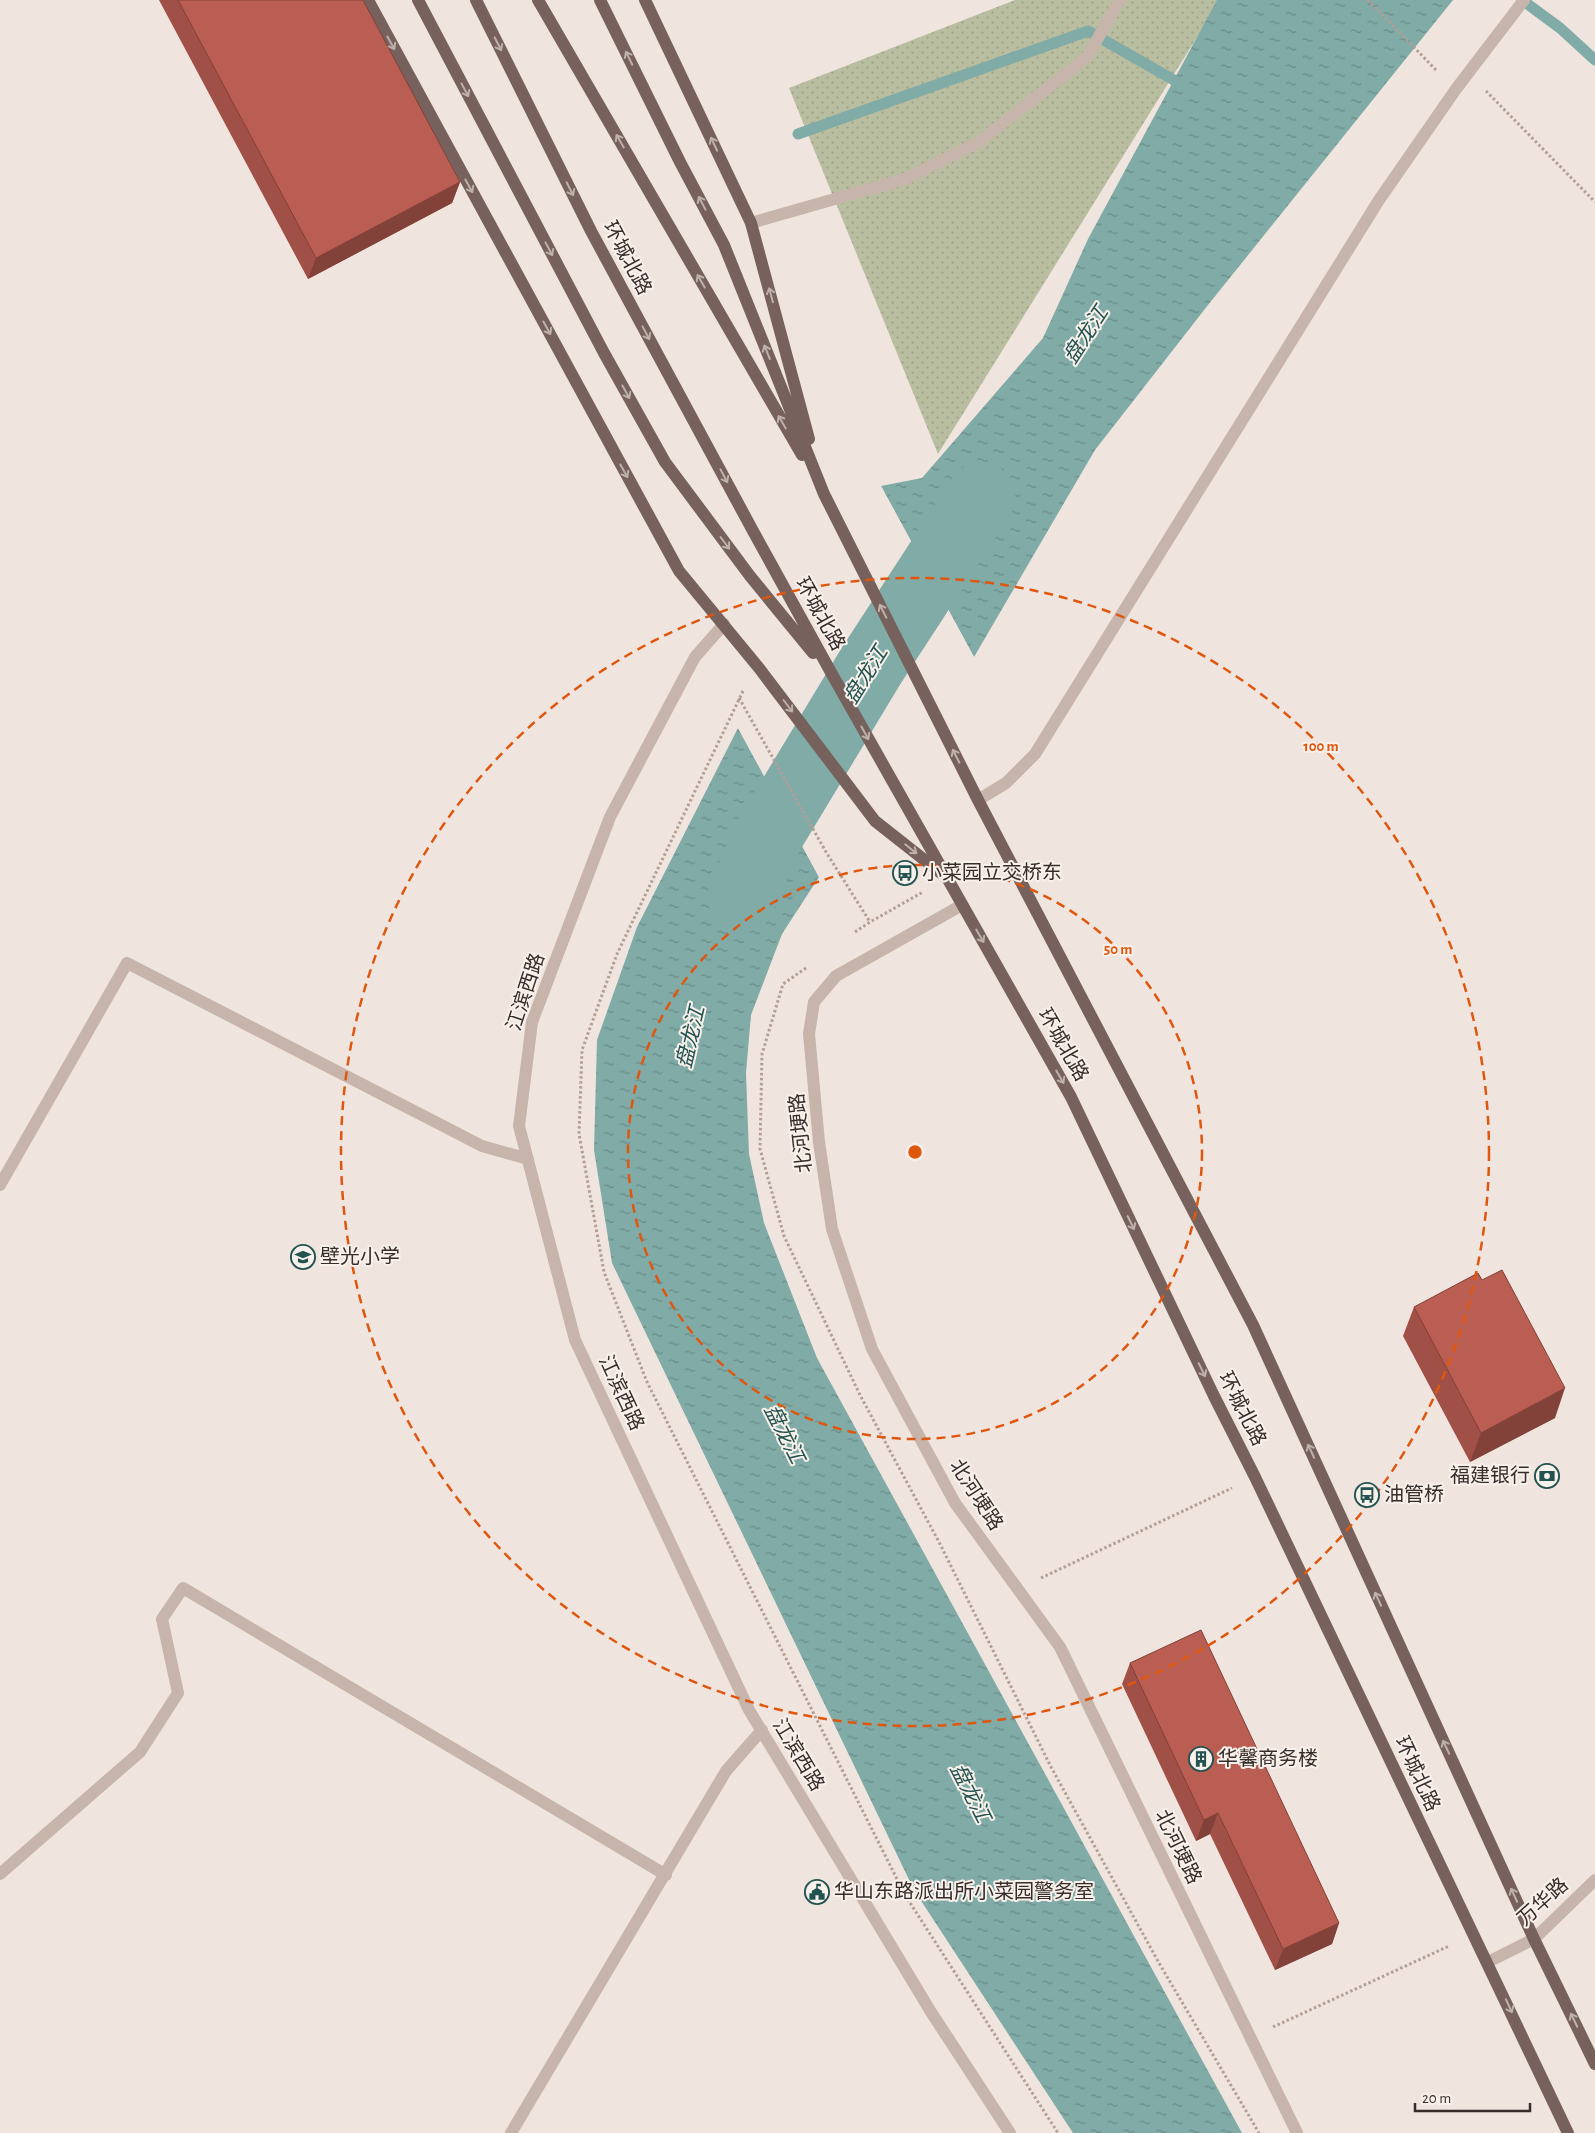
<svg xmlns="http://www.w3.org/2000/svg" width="1595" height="2133" viewBox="0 0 1595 2133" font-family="'Alegreya Sans','Noto Sans SC',sans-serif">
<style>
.grass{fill:url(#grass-dots)}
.water{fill:url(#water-ripples)}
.pier{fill:#f0e5de}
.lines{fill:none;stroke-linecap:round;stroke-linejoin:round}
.stream{stroke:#80aba7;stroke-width:11}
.river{stroke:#80aba7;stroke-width:69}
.path{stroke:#b39e95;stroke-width:3;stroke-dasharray:2.5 2.5;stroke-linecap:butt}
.service{stroke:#c7b4ab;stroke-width:12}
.minor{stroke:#c7b4ab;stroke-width:12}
.tertiary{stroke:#c7b4ab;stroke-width:12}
.primary{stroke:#76615c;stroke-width:12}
.wall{fill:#a05047}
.shaded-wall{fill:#824139}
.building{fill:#ba5d52;stroke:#824139}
.oneway{stroke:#beb0aa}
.ring{fill:none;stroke:#df570e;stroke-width:2.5;stroke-dasharray:9 6}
.labels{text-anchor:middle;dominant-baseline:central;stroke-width:4;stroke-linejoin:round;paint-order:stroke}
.street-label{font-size:20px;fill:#362c2a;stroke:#f8f0ea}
.poi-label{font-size:20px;fill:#362c2a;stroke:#f8f0ea;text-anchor:start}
.water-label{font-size:21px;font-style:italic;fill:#235350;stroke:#f8f0ea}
.centre{fill:#df570e;stroke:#f8f0ea;stroke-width:2.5}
.ring-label{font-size:15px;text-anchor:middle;font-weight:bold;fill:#df570e;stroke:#f8f0ea;stroke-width:4;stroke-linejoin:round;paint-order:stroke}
</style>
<defs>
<pattern id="grass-dots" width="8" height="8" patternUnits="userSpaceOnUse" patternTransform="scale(1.25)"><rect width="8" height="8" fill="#b8be9f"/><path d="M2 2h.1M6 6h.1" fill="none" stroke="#9fa389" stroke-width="1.8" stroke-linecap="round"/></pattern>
<pattern id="water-ripples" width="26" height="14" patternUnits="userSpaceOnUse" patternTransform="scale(1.25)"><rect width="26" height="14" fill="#80aba7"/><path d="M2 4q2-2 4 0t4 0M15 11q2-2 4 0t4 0" fill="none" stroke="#6a8b88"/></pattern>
</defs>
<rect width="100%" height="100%" fill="#f0e5de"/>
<path class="grass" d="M1015 0H1220L938 454 789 88Z"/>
<path class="water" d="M1217 0H1453L1208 305 1095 450 974 657 881 486 922 478 1043 338 1088 239Z
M738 728 819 877 782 934 751 1015 746 1073 749 1154 764 1223 817 1358 1242 2133H1073L914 1890 612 1263 594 1150 597 1040 637 927Z"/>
<path class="pier" d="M881 486 974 657 972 659 879 488Z
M739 726 820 875 819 877 738 728Z"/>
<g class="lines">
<path class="stream" d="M1522 0 1560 28 1595 60
M798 134 1088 31 1186 87"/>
<path class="river" d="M742 897 766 840 871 666 981 497"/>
<path class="path" d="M1368 0 1437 71
M1486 91 1595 202
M743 691 617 954 582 1050 579 1134 604 1272 647 1382 905 1895 1058 2133
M739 698 826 852 870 922
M855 932 870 922 923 892
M806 968 783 984 762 1054 760 1149 784 1236 860 1395 939 1542 1051 1767 1159 1963 1259 2133
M1041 1578 1232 1488
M1273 2027 1449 1946"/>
<path class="service" d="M751 223 905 179 979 142 1087 57 1120 0
M0 1874 140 1752 178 1693 162 1619 183 1588 666 1875"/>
<path class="minor" d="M724 624 695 657 610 817 532 1022 519 1126 575 1340 749 1710 931 2012 1010 2133
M978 800 1006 783 1035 754 1379 200 1456 89 1524 0
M962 905 836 976 814 1002 809 1034 819 1142 832 1229 872 1349 955 1503 1060 1647 1297 2133
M0 1185 127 963 482 1146 528 1159
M511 2133 726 1771 762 1730"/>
<path class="tertiary" d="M1488 1962 1534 1939 1595 1880"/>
<path class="primary" d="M368 0 679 571 759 668 875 821 941 873
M418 0 604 353 665 462 750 576 813 653
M476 0 591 231 753 531 833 676 1071 1097 1214 1396 1255 1477 1568 2133
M538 0 802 455
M600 0 680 162 724 245 824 494 978 800 1253 1325 1534 1939 1595 2064
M645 0 751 223 809 439"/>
</g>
<path class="wall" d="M159 0H363L460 182 452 203 308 279Z
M1414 1307 1555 1418 1470 1462 1403 1336Z
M1130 1663 1339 1923 1332 1944 1275 1970 1210 1834 1196 1841 1122 1684Z"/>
<path class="shaded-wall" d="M460 182 452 203 308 279 316 258Z
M1565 1388 1555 1418 1470 1462 1481 1433Z
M1218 1813 1210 1834 1196 1841 1204 1820Z
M1339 1923 1332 1944 1275 1970 1283 1949Z"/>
<path class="building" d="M178 0H363L460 182 316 258Z
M1502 1270 1565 1388 1481 1433 1414 1307 1478 1273 1482 1280Z
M1201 1630 1339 1923 1283 1949 1218 1813 1204 1820 1130 1663Z"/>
<defs><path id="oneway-shaft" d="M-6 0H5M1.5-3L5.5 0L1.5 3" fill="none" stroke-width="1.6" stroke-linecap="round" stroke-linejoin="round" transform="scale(1.25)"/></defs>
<g class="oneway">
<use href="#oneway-shaft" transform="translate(391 43) rotate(61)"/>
<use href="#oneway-shaft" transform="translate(498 44) rotate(63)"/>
<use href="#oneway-shaft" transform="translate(629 58) rotate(-116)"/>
<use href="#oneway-shaft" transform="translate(465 90) rotate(62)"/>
<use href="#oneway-shaft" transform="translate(620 141) rotate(-120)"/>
<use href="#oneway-shaft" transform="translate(714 144) rotate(-115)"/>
<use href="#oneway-shaft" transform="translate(469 186) rotate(61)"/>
<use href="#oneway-shaft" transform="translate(570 189) rotate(63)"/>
<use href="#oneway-shaft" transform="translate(702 203) rotate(-118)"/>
<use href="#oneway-shaft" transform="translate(549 249) rotate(62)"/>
<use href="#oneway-shaft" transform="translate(701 281) rotate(-120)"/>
<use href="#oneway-shaft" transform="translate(771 295) rotate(-105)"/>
<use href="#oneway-shaft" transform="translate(547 328) rotate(61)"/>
<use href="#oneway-shaft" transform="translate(646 333) rotate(62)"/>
<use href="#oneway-shaft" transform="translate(767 352) rotate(-112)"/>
<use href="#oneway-shaft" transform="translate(626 392) rotate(61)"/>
<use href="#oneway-shaft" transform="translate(782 422) rotate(-120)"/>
<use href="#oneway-shaft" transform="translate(624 471) rotate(61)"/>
<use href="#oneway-shaft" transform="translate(724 476) rotate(62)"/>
<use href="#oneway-shaft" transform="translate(725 543) rotate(53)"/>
<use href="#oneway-shaft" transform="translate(883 611) rotate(-117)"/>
<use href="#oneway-shaft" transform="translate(788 706) rotate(53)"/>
<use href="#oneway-shaft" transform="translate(865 733) rotate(61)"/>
<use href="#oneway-shaft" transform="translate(956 756) rotate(-117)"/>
<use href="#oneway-shaft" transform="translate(911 849) rotate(39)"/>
<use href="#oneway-shaft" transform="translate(980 936) rotate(60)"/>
<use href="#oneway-shaft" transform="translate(1060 1077) rotate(60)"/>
<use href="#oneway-shaft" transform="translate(1131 1223) rotate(64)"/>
<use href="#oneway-shaft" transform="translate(1202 1370) rotate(64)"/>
<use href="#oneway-shaft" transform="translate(1311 1451) rotate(-115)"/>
<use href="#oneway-shaft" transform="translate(1378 1599) rotate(-115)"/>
<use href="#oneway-shaft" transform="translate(1446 1747) rotate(-115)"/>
<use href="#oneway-shaft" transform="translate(1514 1895) rotate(-115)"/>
<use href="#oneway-shaft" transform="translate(1509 2006) rotate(65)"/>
<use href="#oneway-shaft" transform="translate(1574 2020) rotate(-116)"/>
</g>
<g class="ring">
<circle cx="915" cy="1152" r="287"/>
<circle cx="915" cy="1152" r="574"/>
</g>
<defs>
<symbol id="bus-ring" viewBox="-11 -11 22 22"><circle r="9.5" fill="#f8f0ea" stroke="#235350" stroke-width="1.5"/><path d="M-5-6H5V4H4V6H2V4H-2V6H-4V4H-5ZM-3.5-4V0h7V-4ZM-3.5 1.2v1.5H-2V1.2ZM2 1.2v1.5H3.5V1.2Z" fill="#235350"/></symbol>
<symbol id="school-ring" viewBox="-11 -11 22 22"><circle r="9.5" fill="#f8f0ea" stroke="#235350" stroke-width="1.5"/><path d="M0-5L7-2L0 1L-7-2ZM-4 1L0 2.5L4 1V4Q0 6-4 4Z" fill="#235350"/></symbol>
<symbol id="bank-ring" viewBox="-11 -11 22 22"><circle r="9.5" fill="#f8f0ea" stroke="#235350" stroke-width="1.5"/><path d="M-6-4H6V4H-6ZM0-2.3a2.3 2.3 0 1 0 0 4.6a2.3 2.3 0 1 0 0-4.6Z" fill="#235350"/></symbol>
<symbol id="building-ring" viewBox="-11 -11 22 22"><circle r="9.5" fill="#f8f0ea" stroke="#235350" stroke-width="1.5"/><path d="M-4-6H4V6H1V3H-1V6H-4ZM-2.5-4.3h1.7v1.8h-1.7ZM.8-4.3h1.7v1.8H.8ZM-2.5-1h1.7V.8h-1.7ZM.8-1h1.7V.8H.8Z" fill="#235350"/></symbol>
<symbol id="civic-ring" viewBox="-11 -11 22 22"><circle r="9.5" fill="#f8f0ea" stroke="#235350" stroke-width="1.5"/><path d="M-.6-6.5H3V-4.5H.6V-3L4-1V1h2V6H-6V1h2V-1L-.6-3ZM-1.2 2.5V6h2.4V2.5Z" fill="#235350"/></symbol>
</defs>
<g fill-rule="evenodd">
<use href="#bus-ring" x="891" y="859" width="28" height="28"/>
<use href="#school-ring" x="289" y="1243" width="28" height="28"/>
<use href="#bank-ring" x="1533" y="1462" width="28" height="28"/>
<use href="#bus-ring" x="1353" y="1481" width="28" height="28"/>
<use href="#building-ring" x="1187" y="1745" width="28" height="28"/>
<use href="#civic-ring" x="803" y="1878" width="28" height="28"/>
</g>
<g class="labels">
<g class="street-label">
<text transform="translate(627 258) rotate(62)">环城北路</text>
<text transform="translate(820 614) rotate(61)">环城北路</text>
<text transform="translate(526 992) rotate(-72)">江滨西路</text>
<text transform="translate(1063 1045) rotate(60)">环城北路</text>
<text transform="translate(801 1133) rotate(-96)">北河埂路</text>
<text transform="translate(621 1393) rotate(65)">江滨西路</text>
<text transform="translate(1242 1409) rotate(63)">环城北路</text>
<text transform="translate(976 1495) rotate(57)">北河埂路</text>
<text transform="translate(798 1755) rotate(59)">江滨西路</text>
<text transform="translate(1417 1774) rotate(65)">环城北路</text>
<text transform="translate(1178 1847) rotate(64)">北河埂路</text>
<text transform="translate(1543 1902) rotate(-42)">万华路</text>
</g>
<g class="poi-label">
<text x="922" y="873">小菜园立交桥东</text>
<text x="320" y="1257">壁光小学</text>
<text x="1530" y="1476" text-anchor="end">福建银行</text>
<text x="1384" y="1495">油管桥</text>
<text x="1218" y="1759">华馨商务楼</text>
<text x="834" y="1892">华山东路派出所小菜园警务室</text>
</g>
<g class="water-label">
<text transform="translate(1086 335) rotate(-57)">盘龙江</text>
<text transform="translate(866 675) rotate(-58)">盘龙江</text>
<text transform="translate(691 1037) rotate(-77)">盘龙江</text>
<text transform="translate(784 1434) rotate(63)">盘龙江</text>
<text transform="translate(970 1793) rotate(63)">盘龙江</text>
</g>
</g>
<circle cx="915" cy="1152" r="8" class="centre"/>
<g class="ring-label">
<text x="1321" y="751">100 m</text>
<text x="1118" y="954">50 m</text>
</g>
<path d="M1415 2103v8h115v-8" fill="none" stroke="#362c2a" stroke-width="2.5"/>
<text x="1422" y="2103" font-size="15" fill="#362c2a" stroke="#f8f0ea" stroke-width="4" paint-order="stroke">20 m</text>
</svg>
